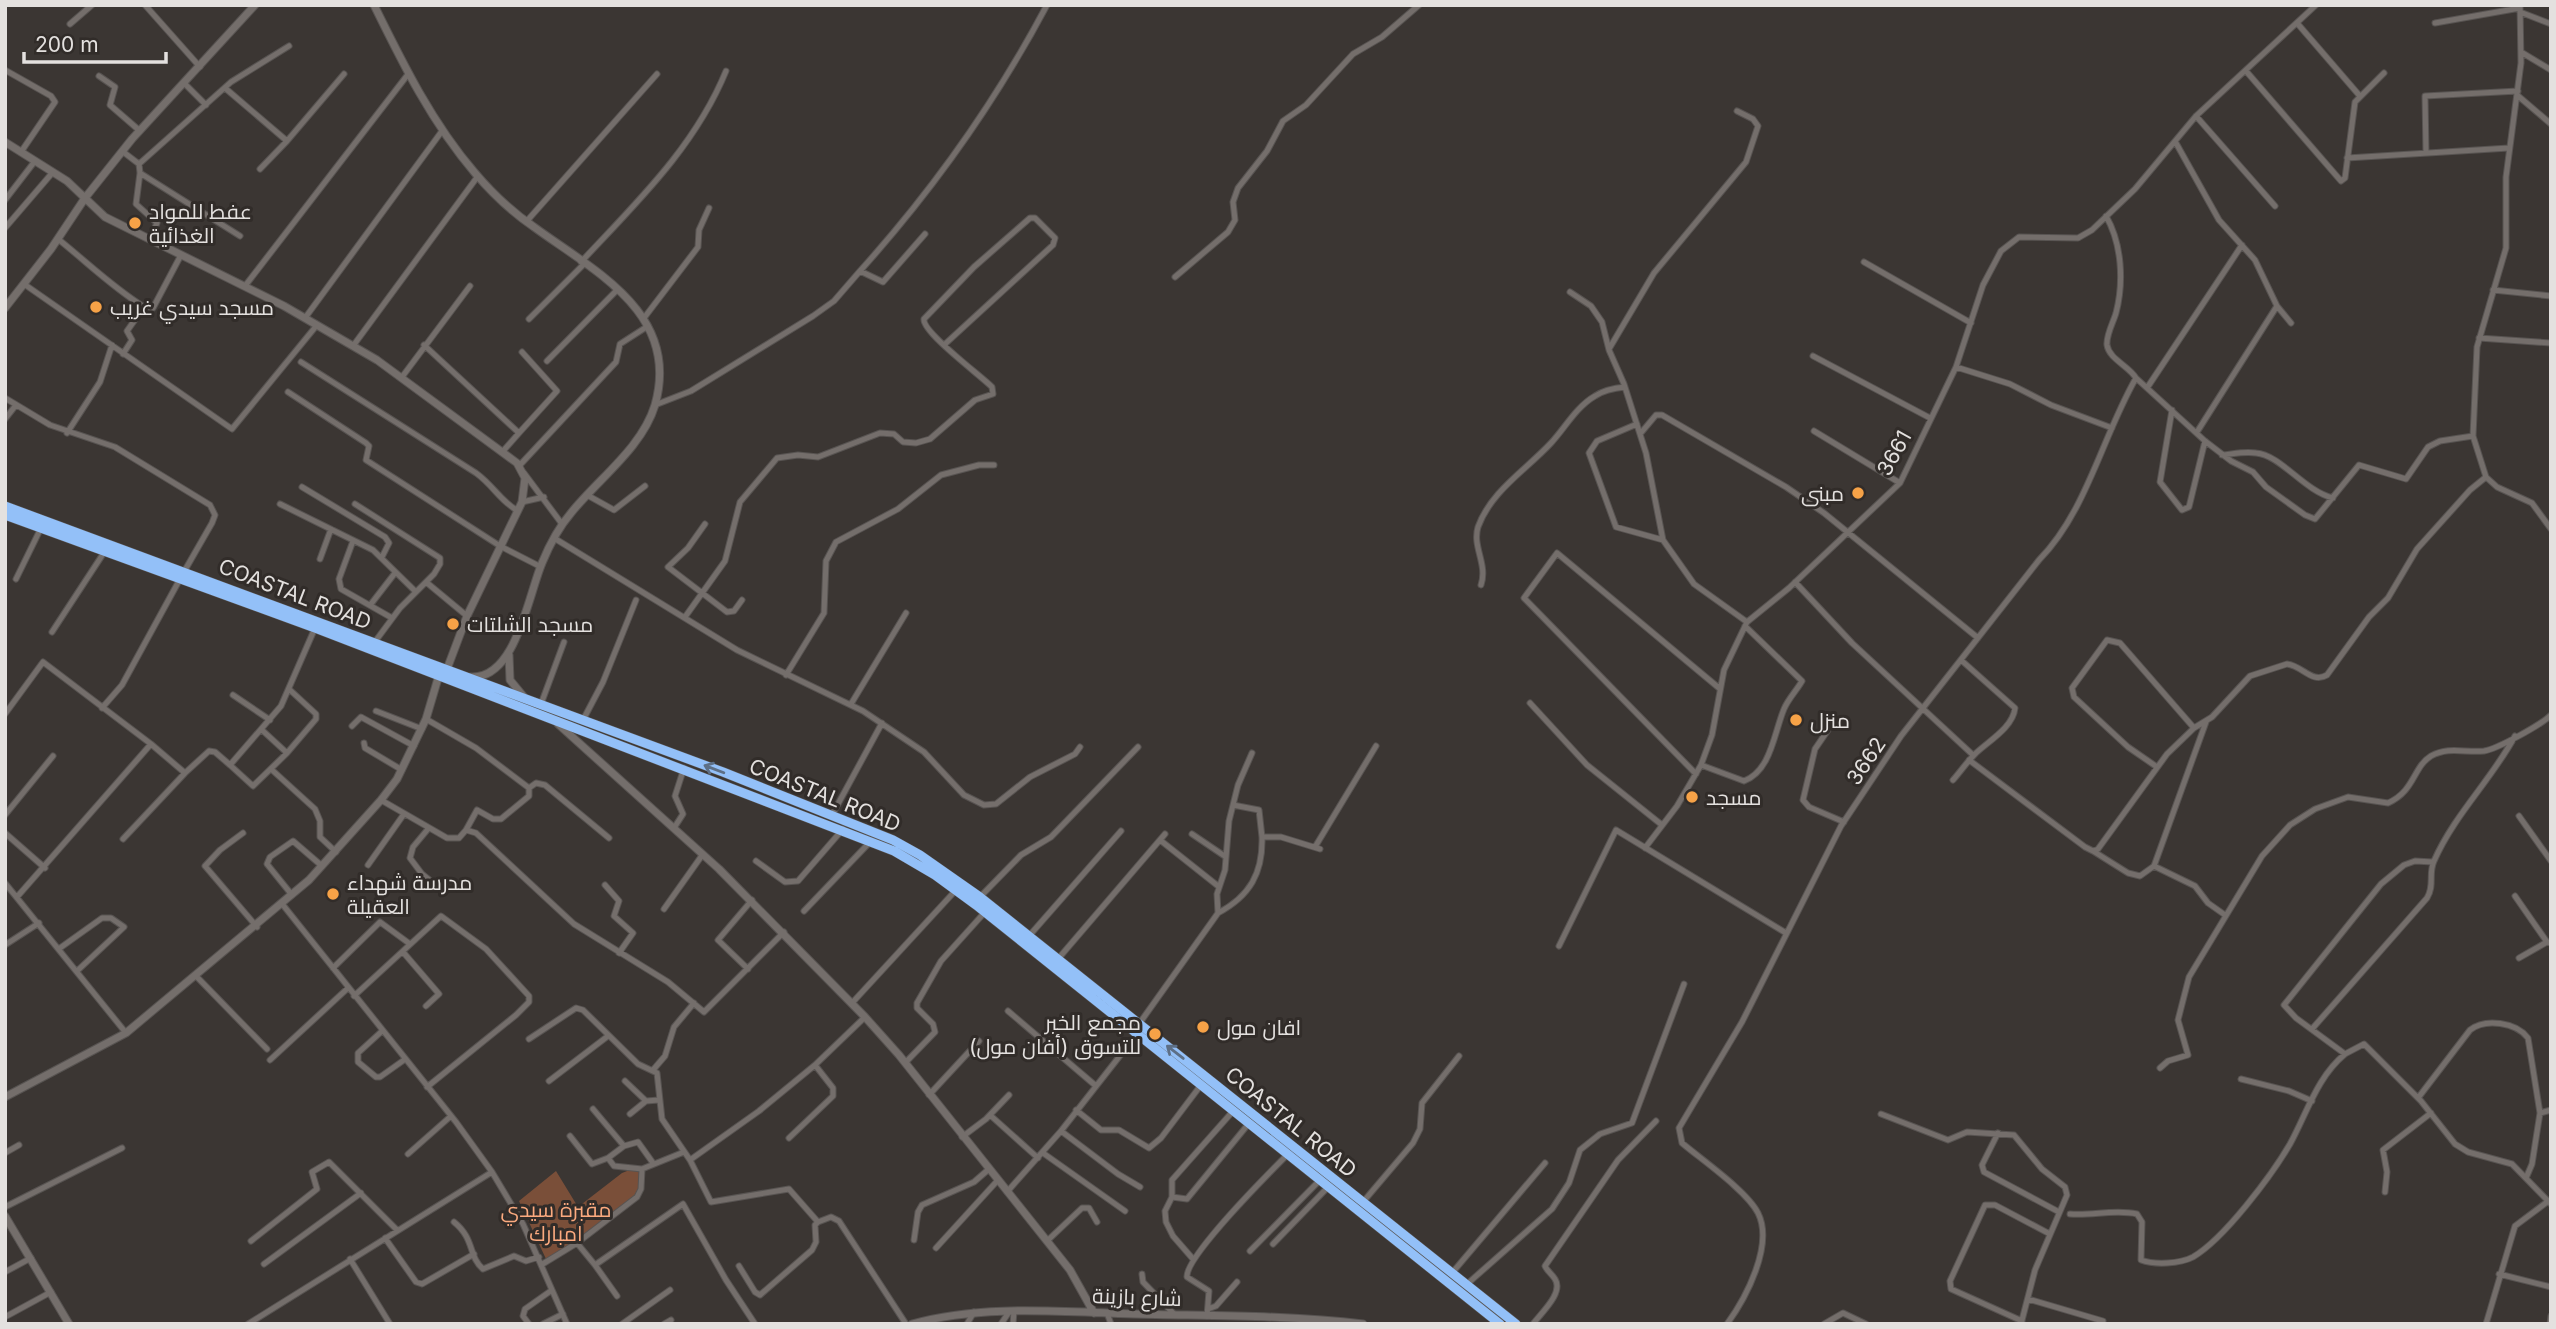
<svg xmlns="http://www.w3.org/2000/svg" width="2556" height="1329" viewBox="0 0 2556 1329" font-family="Inter,Cairo,sans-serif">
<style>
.green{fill:#7a4f39}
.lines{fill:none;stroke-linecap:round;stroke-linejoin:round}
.street-casing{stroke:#585452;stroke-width:7}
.secondary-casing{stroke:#585452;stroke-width:9}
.highway-casing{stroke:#585452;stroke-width:10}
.street{stroke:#746e6b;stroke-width:5}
.secondary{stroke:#746e6b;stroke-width:7}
.highway{stroke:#93c0f8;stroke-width:9}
.oneway{stroke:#5d6f86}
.poi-dot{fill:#f6a247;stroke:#312c29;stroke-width:2.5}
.labels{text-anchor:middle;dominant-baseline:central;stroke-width:6;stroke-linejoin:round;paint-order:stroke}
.poi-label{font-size:21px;fill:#e4e1df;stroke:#312c29;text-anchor:start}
.street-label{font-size:21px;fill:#e4e1df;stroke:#312c29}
.park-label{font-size:21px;fill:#fbaa7f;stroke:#312c29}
</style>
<rect width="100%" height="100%" fill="#3b3633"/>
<path class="green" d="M632 1169 642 1172 640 1193 577 1240 546 1259 519 1201 556 1171 578 1207 622 1173Z"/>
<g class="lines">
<defs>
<path id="street" d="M145 5 200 67
M2520 5 2521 63 2506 177V248L2477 347 2473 436 2486 477 2497 487 2532 503 2551 529
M2520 12 2551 24
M2297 23 2359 95
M2435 23 2520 8
M70 24 92 5
M2521 52 2551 70
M5 70 51 96 55 102 21 152
M2246 71 2341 181 2345 178 2355 102 2384 73
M99 76 115 87 110 105 140 131
M185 84 206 105
M225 88 287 141 344 74
M2517 95 2551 124
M2196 116 2275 206
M2176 143 2219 220 2255 260 2277 306 2291 323
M122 151 139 164 231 82 289 46
M2426 153 2425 96 2518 91
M2347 158 2509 148
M139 164 140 173 240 236
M260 169 287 141
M140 173 136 204 157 223 150 239
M5 200 35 161
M526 222 657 74
M5 228 53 172
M58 239C88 263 112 287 144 307L127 331 132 340 123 354
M581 262C636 203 695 147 726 71
M1864 262 1971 323
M860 271C933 190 996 101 1047 5
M1175 277 1228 232 1235 220 1233 202 1238 188 1267 151 1283 121 1306 105 1353 54 1382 37 1419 5
M24 284 232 429 317 325
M245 286 409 73
M2493 290 2551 296
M1570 292 1591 306 1602 322 1609 350 1624 384 1646 453 1663 540 1694 584 1747 622
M144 307 153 308 181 255
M305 318 442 131
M644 318 698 247 699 230 709 208
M529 319 585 263
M2479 338 2551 343
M424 345 519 433 504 450
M353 346 478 176
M1609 349 1654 273 1746 162 1758 126 1753 119 1737 111
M1813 356 1930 418
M547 361 618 289
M301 362 476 473C494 486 499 500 518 511
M1956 367 2010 384 2051 405 2112 428
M402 377 470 286
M2136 378 2205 441 2231 461 2253 472 2266 487 2305 515 2315 519 2359 465 2406 479 2428 447 2440 441 2473 436
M2147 388 2242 245
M288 392 366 443 369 446 366 460 500 546 541 567
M5 398 50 425 115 447 210 505 215 515 212 523 185 570
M655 405 691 391 813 316 834 301 860 271 883 282 925 234
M2172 410 2160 482 2182 510 2189 507 2205 441
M5 419 16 405
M1637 424 1597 441 1589 453 1616 527 1663 540
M1814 431 1900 483
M2197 432 2277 306
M67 433 100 382 112 345
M519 433 557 391 522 352
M1640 434 1656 415H1662L1786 487 1824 513 1978 638
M2222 455C2233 454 2245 451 2256 453 2281 455 2304 491 2333 498
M519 466 616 362 620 344 648 326
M524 473 562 524
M302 487 385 537 389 543 382 557
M587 495 614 510 645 486
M522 502 544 497
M280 504 373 550 415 591
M355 504 440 558V564L434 574 400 608 374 643
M705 524 688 548 668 567 727 612 734 611 742 600
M554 538 737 650 863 711 924 752 964 795 984 805 996 804 1030 777 1075 754 1080 747
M353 541 339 579 341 589 392 618
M320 559 331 529
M16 579 41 528
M426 582 467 616
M1795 582 1852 643 1973 755
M1481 585C1488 564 1472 547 1478 527 1491 491 1526 470 1551 443 1565 428 1576 407 1595 396 1604 390 1614 388 1625 387
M371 604 395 573
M685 617 725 561 740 502 777 458 798 455 818 457 880 433 894 434 903 442 916 443 930 439 975 400 993 394 992 387C980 375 922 332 924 319L974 267 1030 218H1035L1055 238 1053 245 944 345
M52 632 105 551
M786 675 824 613 826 561 836 542 898 509 941 475 979 465H994
M233 695 270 720
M1530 703 1587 765 1662 825
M541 704 564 642
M851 704 906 613
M102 708 122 685 180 579
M376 711 422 729
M5 714 43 662 151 744 185 773 209 751 215 752 230 765 281 706 315 628
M426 719 476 748 529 788
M583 720 603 682 636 600
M352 726 361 717 414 746
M262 730 287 753
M1828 730 1815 749 1803 800 1809 807 1844 822
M364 743 365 748 402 770
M1969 760 2085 847 2093 851 2098 849 2167 754 2194 728 2212 717 2250 676 2287 664C2303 666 2312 684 2327 675L2369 617 2388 598 2417 549 2470 490 2486 477
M230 765 253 786 287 753 316 719V714L290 690
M1701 765 1744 781C1771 771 1774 733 1784 709 1788 699 1797 690 1802 681L1745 626
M2157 767 2128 747 2074 697 2072 688 2107 640 2120 643 2194 728
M271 769 315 809 320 821V837L336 852
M1696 774 1524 598 1557 553 1719 688
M1953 780C1960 772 1967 762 1975 754 1987 742 2013 728 2015 708L1961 660
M529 788 536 783 545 785 609 838
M381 800 447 838H459L466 830 476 833 574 924 668 982 704 1012 784 932
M1233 805 1259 810 1262 837
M5 815 53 756
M832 815 882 723
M2519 816 2551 861
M674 828 683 814 675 796 684 768
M428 829 413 847 410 858 422 874 443 891
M466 830 477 810 493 819H501L529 796V788
M5 833 45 868
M243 833 220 850 205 866 257 927
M1192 834 1226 857
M123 839 185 773
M1160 840 1218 886
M1315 847 1376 746
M1645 848 1677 806 1701 765 1712 735 1724 670 1747 622 1789 588 1900 483 1956 367 1983 285 2001 251 2019 237 2078 238 2092 230 2135 189 2196 116 2316 5
M2093 851 2128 873 2140 876 2154 866 2206 722
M756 861 785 882 798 881 843 829
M2433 862 2415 861 2404 865 2381 884 2284 1005 2296 1018 2345 1054 2364 1044 2421 1101 2455 1144 2468 1152 2512 1164 2551 1204
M368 865 404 814
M2154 866 2195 886 2208 903 2225 915
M5 883 126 1033
M605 885 619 901 614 916 633 933 619 953
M292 895 267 864 270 857 293 841 322 866
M2515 896 2547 942 2551 943
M17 897 151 744
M980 897 1021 855 1051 837 1138 747
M283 905 456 1122 492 1172 523 1224 567 1324
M664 909 703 854
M804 911 871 841
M1218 913C1250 896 1263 873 1262 837H1281L1320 849
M1029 936 1121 831
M5 945 39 923
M1559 946 1616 830 1786 933
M60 948 102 918H111L124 927 77 971
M403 952 439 994 426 1006
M2519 958 2547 942
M1058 959 1165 834
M333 968 380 922 410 944
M748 969 718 940 752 900
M197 977 267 1049
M354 996 441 916 486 949 529 996V1002L516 1015 427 1087
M852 1003 956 890
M1008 1011 1096 1086
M1139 1024 1218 913 1217 894 1225 870 1229 821 1238 785 1252 753
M2312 1029 2427 898C2435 885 2428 874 2434 861 2454 815 2492 779 2515 736
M381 1032 358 1053V1062L376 1077H380L404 1060
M529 1039 576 1008 583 1010 638 1064 657 1073 662 1119 690 1160 711 1202 789 1189 818 1222 831 1217 839 1221 906 1324
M270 1060 348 988
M905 1063 935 1032 933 1024 917 1008V1003L941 961 985 912
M2160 1068 2168 1061 2188 1055 2178 1020 2189 977 2262 856 2290 825 2315 809 2348 797 2388 803C2415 791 2413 767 2431 756 2449 746 2465 753 2484 751 2497 749 2541 725 2551 715
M653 1070 665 1056 674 1027 694 1003
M2241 1079 2289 1091 2312 1101
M549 1081 608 1036
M625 1081 646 1101
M929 1095 979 1041
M2418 1098 2470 1030C2485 1018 2516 1022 2528 1038L2540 1113
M593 1109 624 1146 608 1158
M1076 1110 1101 1130H1119L1149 1148 1161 1138 1201 1085
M630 1114 646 1101 659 1100
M1881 1114 1948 1140 1967 1132 2014 1135 2042 1169 2065 1187 2067 1195 2035 1270 2021 1324
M990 1115 1038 1158
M1061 1131 1118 1174 1140 1187
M1998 1133 1982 1165 1984 1172 2059 1212
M570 1136 592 1164 608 1158 614 1166 642 1169
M962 1137 986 1119 1009 1095
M789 1138 833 1096V1088L815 1065 865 1017
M624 1146 638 1142 653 1163
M5 1153 19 1145
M1043 1153 1125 1211
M408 1154 451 1116
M690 1160 759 1111 815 1065
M2526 1178 2532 1164 2540 1113 2551 1110
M1007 1192 1061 1131 1137 1034
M2385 1192 2387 1172 2383 1150 2431 1113
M1172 1197 1187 1199 1250 1122
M1363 1202 1413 1143 1420 1129 1422 1103 1459 1056
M5 1207 122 1148
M2070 1214C2092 1216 2115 1209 2137 1214L2142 1222 2141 1260C2154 1265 2180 1264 2193 1257 2224 1239 2272 1175 2290 1144 2307 1113 2317 1077 2345 1054
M454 1222C475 1239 468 1256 483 1269L514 1256 526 1261 539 1257
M385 1238 416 1282 422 1284 474 1254
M914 1240 918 1212 922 1205 974 1182 989 1169
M251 1241 317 1189 312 1172 329 1162 397 1230
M1047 1241 1082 1208H1089L1097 1222
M577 1243 595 1265 683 1204 726 1280 755 1324
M1273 1244 1329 1186
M936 1248 998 1180
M1250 1251 1321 1179
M350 1259 390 1324
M1193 1259 1173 1236 1166 1222 1165 1211 1172 1197V1180L1234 1110
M264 1264 361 1193
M541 1265 577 1243 637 1197 641 1189 642 1169 684 1152
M595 1265 617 1296
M739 1266 755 1292 760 1295 812 1250 816 1242 815 1225 818 1222
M5 1272 31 1258
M1452 1273 1545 1163
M1142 1274 1143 1282 1175 1315
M2499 1274 2551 1287
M1466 1285 1552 1209 1569 1183 1580 1150 1600 1134 1632 1123 1684 984
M2028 1299 2103 1321
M1208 1309 1216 1306 1237 1282
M1107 1313 1111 1324
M1207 1316 1209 1291 1187 1277C1185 1257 1270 1172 1288 1154
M5 1317 51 1292
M2022 1321 1951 1289 1950 1281 1985 1205H1995L2048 1233
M248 1324 492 1172
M529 1324 523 1316 525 1309 552 1290
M543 1324 563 1314
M622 1324 670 1290
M664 1324 671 1320
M967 1324 974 1312
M1001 1324 1009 1312
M1013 1324 1014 1311
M1533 1324C1541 1313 1564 1293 1555 1279 1552 1274 1547 1271 1545 1266L1618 1160 1656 1121
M1727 1324C1746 1298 1774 1245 1758 1213 1747 1191 1702 1160 1682 1143L1679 1128 1742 1022 1841 826 1901 736 2039 560C2087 511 2102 437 2136 378 2129 366 2109 359 2107 345 2106 335 2113 323 2116 313 2124 282 2122 244 2106 216
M1824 1324 1843 1313 1866 1324
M2486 1324 2515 1226 2547 1202
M2550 1324 2551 1316"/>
<path id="secondary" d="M374 5C403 64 432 123 475 173 492 193 512 212 534 227 594 271 681 313 655 405 642 448 598 479 571 513 558 528 549 546 542 563 528 596 516 679 471 677
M5 142 67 181 105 217 284 306 377 360 517 463 525 478 522 502 467 616 447 669
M5 308 51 249 85 198 132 139 255 5
M509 655 510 680 524 697
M558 724 719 869 865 1017 899 1055 1070 1270 1094 1313
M5 1097 126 1033 309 880 381 800 397 779 426 719 439 675
M5 1216 69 1324
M912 1324C983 1304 1061 1312 1134 1314 1210 1316 1288 1315 1363 1324"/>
<path id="highway" d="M5 506 723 772 893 840 920 855 980 897 1516 1324
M5 515 315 628 894 851 935 875 976 905 1500 1324"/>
</defs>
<use href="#street" class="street-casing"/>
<use href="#secondary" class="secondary-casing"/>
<use href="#highway" class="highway-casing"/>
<use href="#street" class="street"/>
<use href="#secondary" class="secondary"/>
<use href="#highway" class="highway"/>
</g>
<defs><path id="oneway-shaft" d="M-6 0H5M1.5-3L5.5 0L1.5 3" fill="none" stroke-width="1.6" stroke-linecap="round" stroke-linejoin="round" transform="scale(1.75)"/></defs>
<g class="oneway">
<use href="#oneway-shaft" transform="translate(714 769) rotate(-159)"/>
<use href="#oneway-shaft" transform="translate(1175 1052) rotate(-142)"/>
</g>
<g class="poi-dot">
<circle cx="135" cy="223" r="7"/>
<circle cx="96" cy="307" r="7"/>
<circle cx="1858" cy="493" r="7"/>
<circle cx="453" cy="624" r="7"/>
<circle cx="1796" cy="720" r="7"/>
<circle cx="1692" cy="797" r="7"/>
<circle cx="333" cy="894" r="7"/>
<circle cx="1203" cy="1027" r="7"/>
<circle cx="1155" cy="1034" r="7"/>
</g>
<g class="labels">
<g class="poi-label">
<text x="149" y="211">عفط للمواد<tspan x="149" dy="24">الغذائية</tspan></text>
<text x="110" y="307">مسجد سيدي غريب</text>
<text x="1844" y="493" text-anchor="end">مبنى</text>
<text x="467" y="624">مسجد الشلتات</text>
<text x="1810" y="720">منزل</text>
<text x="1706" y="797">مسجد</text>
<text x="347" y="882">مدرسة شهداء<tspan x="347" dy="24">العقيلة</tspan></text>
<text x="1141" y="1022" text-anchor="end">مجمع الخير<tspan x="1141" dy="24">للتسوق (أفان مول)</tspan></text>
<text x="1217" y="1027">افان مول</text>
</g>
<g class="street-label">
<text transform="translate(1894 453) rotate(-61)">3661</text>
<text transform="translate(295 594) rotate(21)">COASTAL ROAD</text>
<text transform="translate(1866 761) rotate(-56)">3662</text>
<text transform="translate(825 795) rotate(22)">COASTAL ROAD</text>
<text transform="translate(1291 1122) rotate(39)">COASTAL ROAD</text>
<text transform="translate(1137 1297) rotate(2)">شارع بازينة</text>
</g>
<g class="park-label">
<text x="556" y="1209">مقبرة سيدي<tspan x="556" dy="24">امبارك</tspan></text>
</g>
</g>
<rect width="2556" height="1329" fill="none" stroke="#e4e1df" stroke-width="14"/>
<path d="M24 52v10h142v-10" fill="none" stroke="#e4e1df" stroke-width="3.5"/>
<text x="35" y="52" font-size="21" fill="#e4e1df" stroke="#312c29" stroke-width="5" paint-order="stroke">200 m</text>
</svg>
